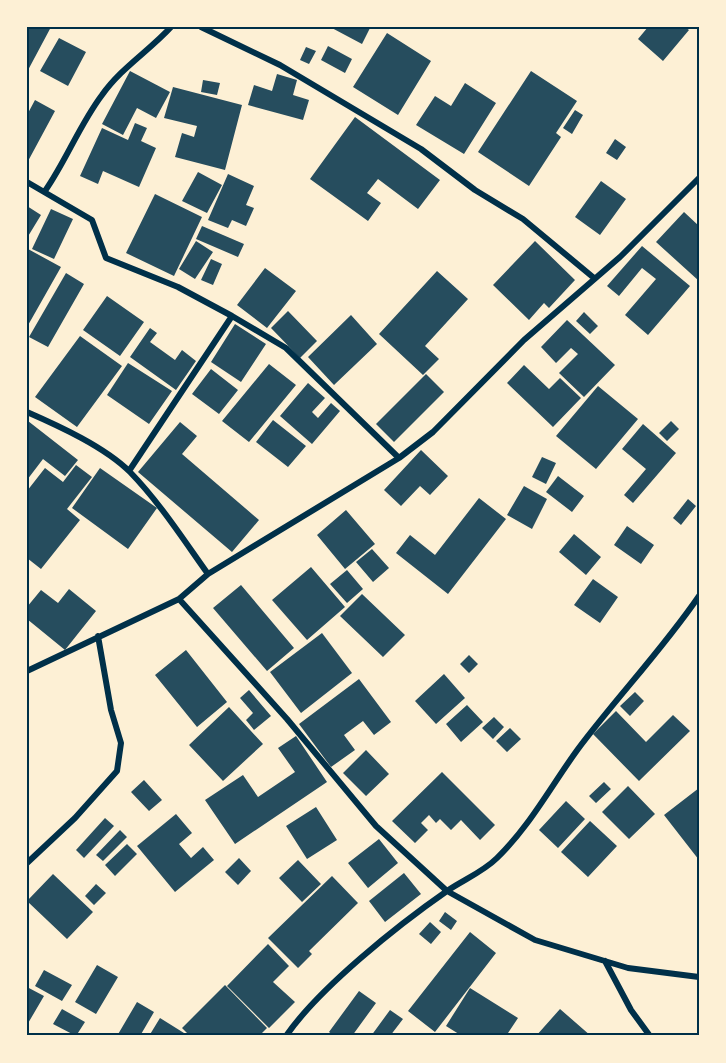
<svg xmlns="http://www.w3.org/2000/svg" width="726" height="1063" viewBox="0 0 726 1063" font-family="Raleway,sans-serif">
<style>
.building{fill:#264d5e}
.lines{fill:none;stroke-linecap:round;stroke-linejoin:round}
.minor{stroke:#003049;stroke-width:6}
.neatline{fill:none;stroke:#003049;stroke-width:2}
</style>
<rect width="100%" height="100%" fill="#fdf0d5"/>
<path class="building" d="M27 27H51L27 72Z
M330 27H368L370 28 362 44Z
M648 27H685L689 30 663 61 638 39Z
M387 33 431 61 398 115 353 87Z
M59 38 86 52 68 86 40 71Z
M328 46 352 59 345 73 321 60Z
M306 47 316 51 309 64 300 60Z
M130 71 170 92 156 118 137 108 123 135 102 124Z
M531 71 577 101 556 133 561 137 529 186 478 152Z
M277 74 297 80 293 95 309 100 303 120 248 105 254 85 272 91Z
M203 80 220 83 217 95 201 92Z
M465 83 496 103 464 154 416 125 435 96 451 106Z
M173 87 242 105 225 170 175 157 182 133 194 137 197 126 164 118Z
M35 100 55 111 27 163V115Z
M575 110 583 115 572 134 563 128Z
M355 117 440 180 418 209 378 179 367 193 381 203 368 221 310 179Z
M135 123 147 128 141 141 156 148 139 187 103 171 98 184 80 176 102 128 128 140Z
M615 139 626 147 617 160 606 153Z
M198 172 222 185 207 213 182 201Z
M228 174 254 186 246 205 254 208 246 226 232 220 228 228 208 220Z
M601 181 626 199 600 235 575 217Z
M155 194 202 217 174 276 126 253Z
M27 206 41 215 27 238Z
M51 209 73 219 54 259 32 249Z
M684 212 699 226V281L656 242Z
M202 226 244 244 238 257 196 239Z
M196 241 213 252 195 279 179 269Z
M535 241 575 280 549 308 544 303 529 320 493 285Z
M642 246 690 286 648 335 625 315 656 279 642 268 619 296 607 286Z
M28 249 61 267 27 327V251Z
M211 259 222 264 213 285 201 280Z
M265 268 296 291 267 328 237 305Z
M437 271 468 299 425 346 439 359 423 375 379 334Z
M66 273 84 284 48 347 29 337Z
M107 296 144 322 120 356 83 330Z
M288 311 317 341 300 358 271 328Z
M584 312 598 326 590 334 576 321Z
M351 315 377 344 334 385 308 357Z
M567 320 615 365 584 397 559 373 578 354 571 348 556 363 541 347Z
M235 324 266 344 241 382 211 362Z
M150 328 157 333 150 342 175 360 182 350 196 361 176 390 130 357Z
M80 336 122 366 77 427 35 397Z
M128 363 172 391 149 424 107 395Z
M269 364 296 385 249 442 222 421Z
M524 365 549 389 560 378 581 398 553 427 507 383Z
M211 369 238 390 219 414 192 394Z
M426 374 444 392 394 442 376 424Z
M308 383 325 398 312 412 318 418 331 403 340 411 312 444 280 416Z
M598 386 638 419 596 469 556 436Z
M273 420 306 446 288 467 256 442Z
M28 421 78 460 65 476 43 459 27 480Z
M671 421 679 429 667 441 659 433Z
M180 422 197 436 182 454 259 520 232 552 138 472Z
M643 424 676 453 633 503 624 495 646 469 622 449Z
M421 450 448 476 430 495 420 486 401 506 384 490Z
M542 457 556 463 546 484 532 477Z
M76 465 92 477 67 509 80 520 41 569 27 558V491L45 468 63 482Z
M100 468 157 508 128 549 72 508Z
M558 476 584 496 572 512 546 492Z
M524 486 547 499 532 529 507 515Z
M479 498 506 519 448 594 396 553 410 535 435 555Z
M688 499 696 506 681 525 673 518Z
M346 510 375 544 345 569 317 535Z
M627 526 654 545 641 564 614 545Z
M574 534 601 557 586 575 559 552Z
M372 549 389 568 373 582 356 562Z
M311 567 345 607 307 640 272 600Z
M347 570 363 589 347 603 330 584Z
M593 579 618 597 600 623 574 605Z
M241 585 294 648 267 671 213 608Z
M69 589 96 611 65 650 27 619V607L41 590 58 603Z
M362 594 405 635 383 657 340 616Z
M322 633 352 673 301 713 270 672Z
M186 650 227 702 197 727 155 675Z
M469 655 478 664 469 673 460 664Z
M444 674 465 698 436 724 415 701Z
M359 679 391 722 374 735 363 721 344 735 355 750 331 767 299 724Z
M249 690 271 716 254 730 246 720 253 713 240 698Z
M635 692 644 701 630 716 620 706Z
M467 705 483 722 461 742 446 724Z
M229 707 263 744 223 781 189 745Z
M616 711 646 742 673 715 690 731 639 781 593 734Z
M494 717 504 727 493 739 482 728Z
M510 728 521 739 507 752 496 741Z
M296 736 327 782 235 844 205 800 243 775 258 797 295 772 278 748Z
M366 750 389 774 366 796 343 773Z
M442 772 495 825 480 840 461 820 451 830 440 819 436 823 429 815 421 823 428 830 415 843 392 821Z
M144 780 162 800 149 811 131 792Z
M604 782 611 789 596 803 589 796Z
M628 786 655 814 629 839 602 812Z
M699 788V860L664 815Z
M566 801 585 819 558 848 539 830Z
M316 807 337 840 307 859 286 826Z
M176 814 192 833 179 844 191 858 203 847 214 860 175 892 137 846Z
M105 818 114 826 84 858 76 850Z
M590 821 617 846 588 877 561 852Z
M120 830 127 837 103 861 96 855Z
M379 839 398 863 368 888 348 863Z
M127 844 137 854 115 876 105 865Z
M239 858 251 871 238 885 225 872Z
M298 860 321 884 302 902 279 878Z
M404 873 421 894 385 922 369 901Z
M53 874 93 912 67 939 27 901Z
M332 876 358 903 309 951 312 954 298 968 268 938Z
M96 884 106 893 94 905 85 896Z
M445 912 457 921 451 930 439 921Z
M430 922 441 932 431 944 419 934Z
M470 932 496 953 435 1032 408 1011Z
M268 944 289 966 273 982 295 1002 269 1028 227 986Z
M97 965 118 977 96 1014 75 1002Z
M44 970 72 985 62 1001 35 986Z
M225 985 267 1028 259 1036 228 1034 190 1036 182 1028Z
M27 987 44 996 27 1025Z
M470 988 518 1018 506 1036H462L446 1026Z
M359 991 376 1003 352 1036H334L329 1032Z
M137 1002 154 1012 140 1036H117Z
M62 1009 85 1022 76 1036 53 1024Z
M560 1009 591 1036H536Z
M390 1010 403 1019 390 1036H371Z
M160 1018 184 1033 182 1036H149Z"/>
<g class="lines">
<path class="minor" d="M201 27 280 65 421 149 475 190 523 219 594 278
M27 182 92 220 106 258 178 287 232 316 286 348 399 458
M45 191C66 161 80 124 102 95 121 68 149 51 171 27
M27 412C59 426 105 447 130 472 160 503 183 539 208 574
M129 471 232 316
M179 599 287 719 376 826 447 891 535 940 628 968 699 977
M27 671 179 599 208 574 399 458 433 432 524 340 620 257 699 178
M27 863 75 818 117 771 121 743 111 710 98 636
M605 961 631 1010 650 1036
M286 1036C319 988 398 925 447 891 463 880 483 872 497 858 530 826 551 786 578 749 617 697 662 650 699 596"/>
</g>
<rect width="726" height="1063" fill="none" stroke="#fdf0d5" stroke-width="57"/>
<rect x="28" y="28" width="670" height="1006" class="neatline"/>
</svg>
